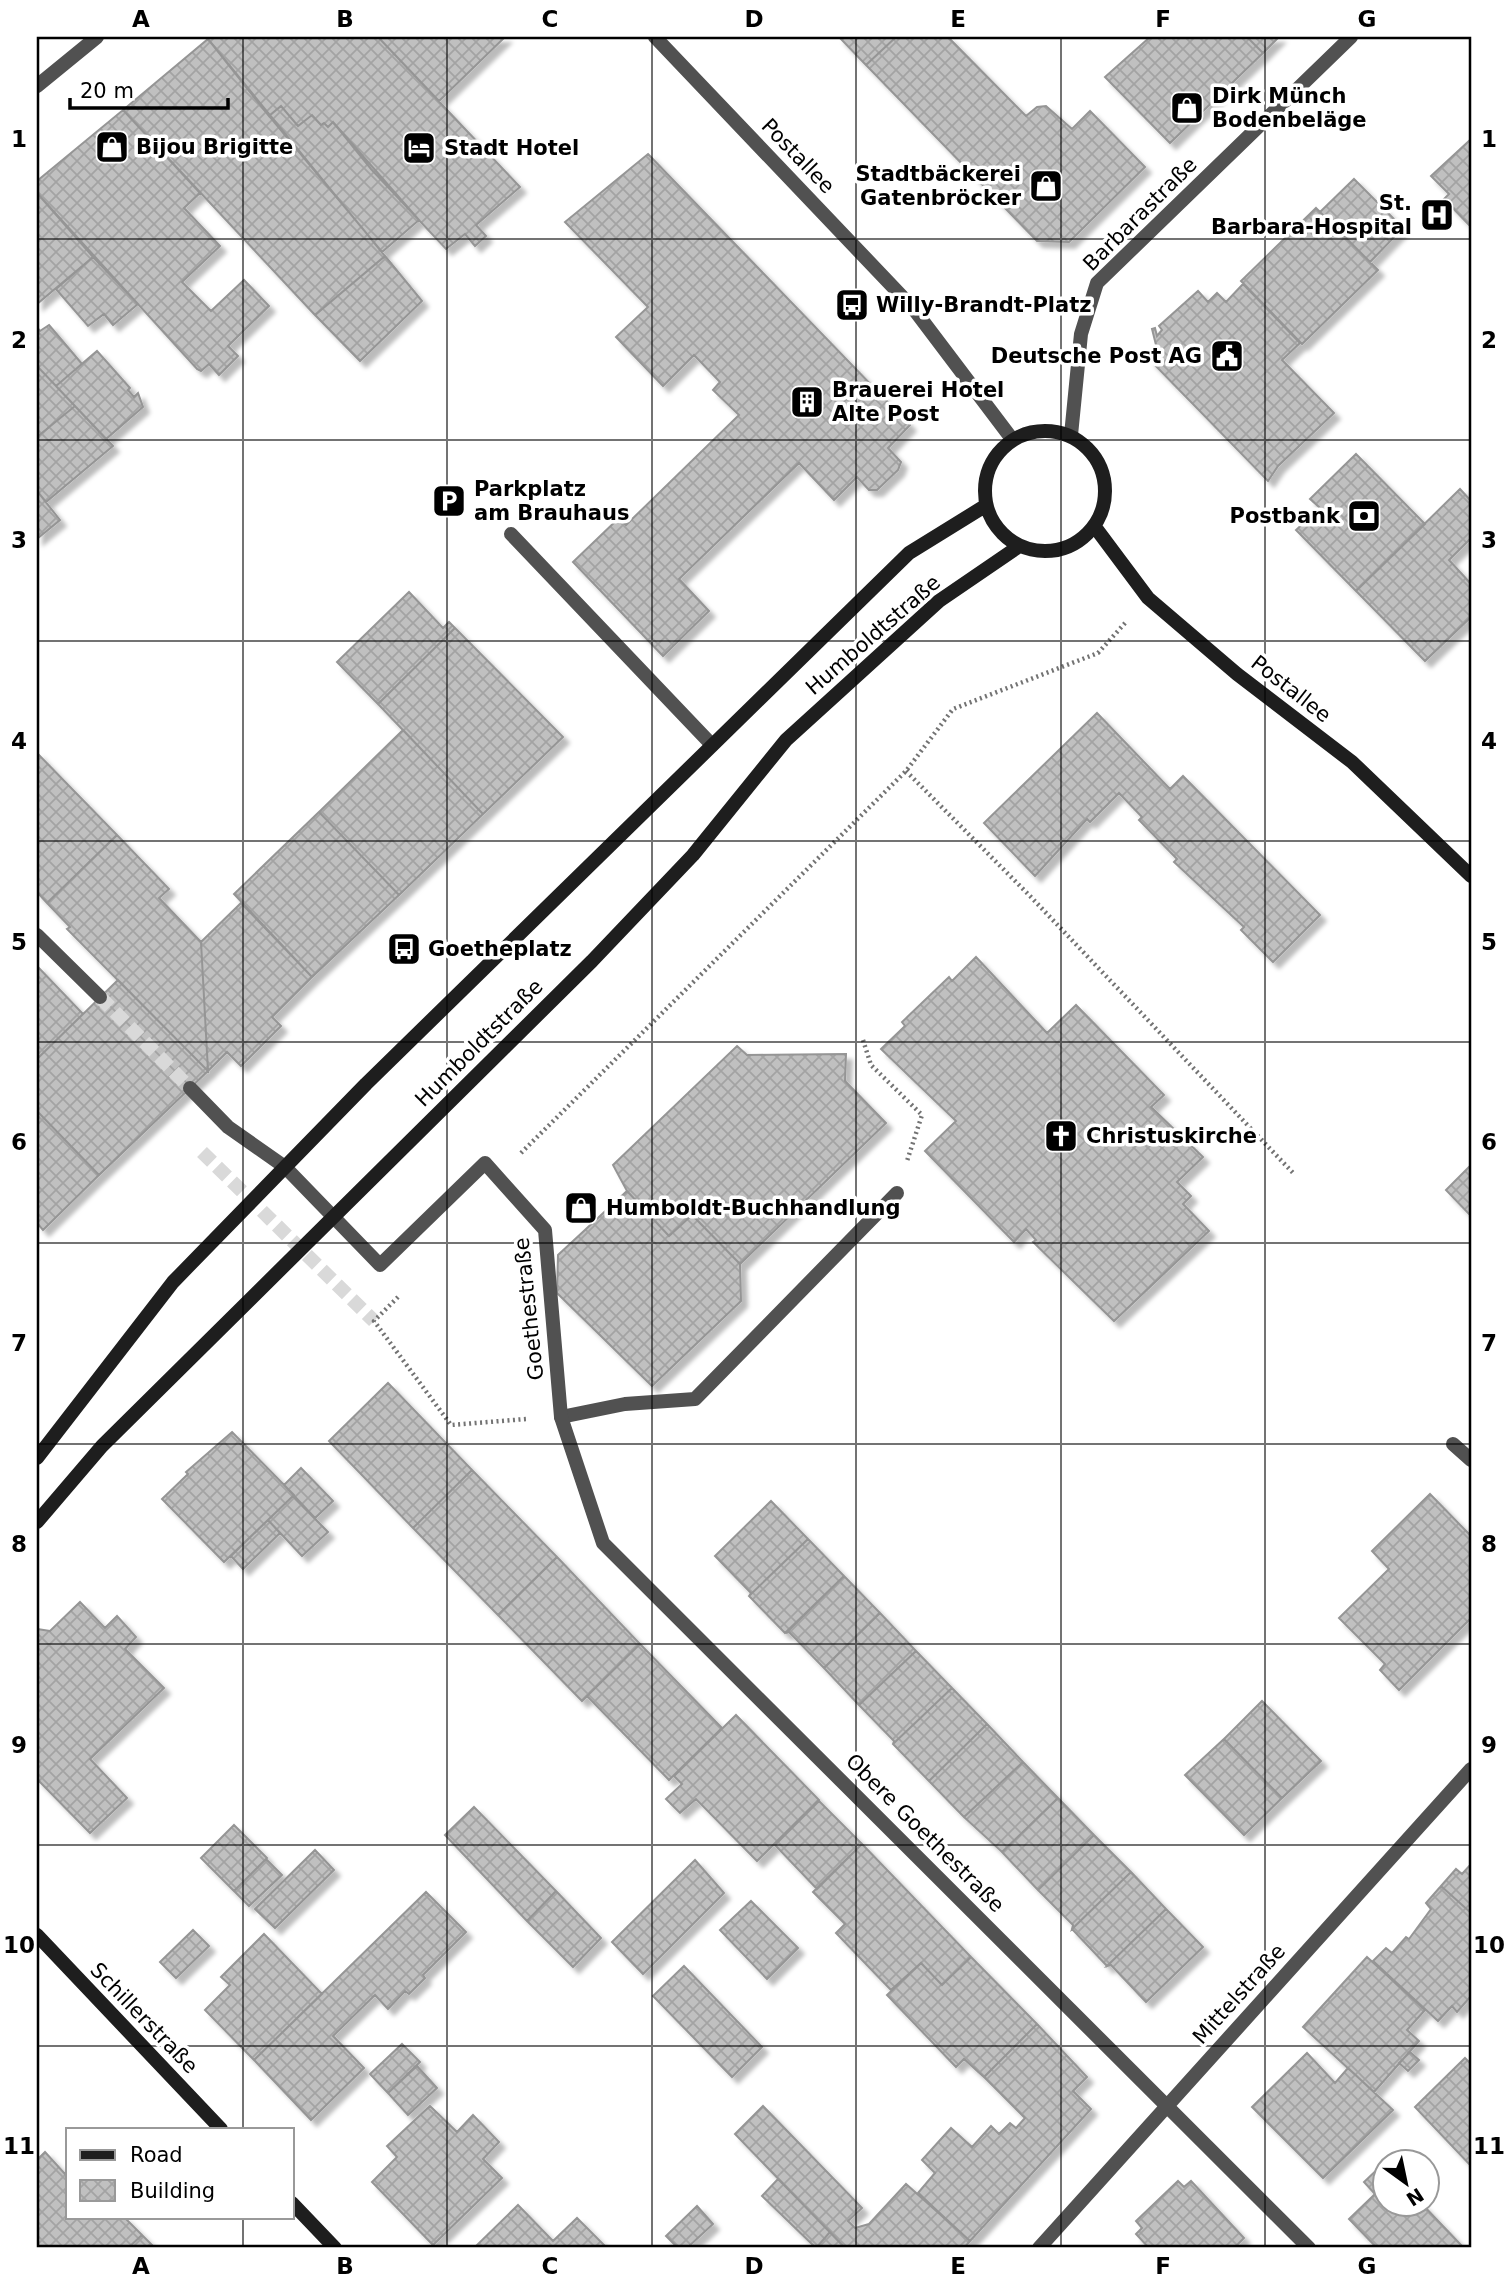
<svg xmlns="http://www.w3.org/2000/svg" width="1508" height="2285" viewBox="0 0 1508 2285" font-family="'DejaVu Sans',sans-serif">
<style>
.building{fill:url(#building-cross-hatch);stroke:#959595;stroke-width:2;filter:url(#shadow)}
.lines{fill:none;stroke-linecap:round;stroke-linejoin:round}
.street-tunnel{stroke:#d9d9d9;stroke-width:14;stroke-dasharray:14 7;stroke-linecap:butt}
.path{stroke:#737373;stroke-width:4.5;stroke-dasharray:2 3.5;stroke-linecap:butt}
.lane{stroke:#515151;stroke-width:14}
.street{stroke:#515151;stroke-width:14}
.secondary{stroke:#1e1e1e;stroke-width:14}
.grid{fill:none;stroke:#000;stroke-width:2;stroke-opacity:0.55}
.labels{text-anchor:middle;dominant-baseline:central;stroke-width:7;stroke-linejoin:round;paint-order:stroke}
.poi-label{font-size:21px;font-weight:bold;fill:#000;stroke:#fff;text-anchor:start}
.street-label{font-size:21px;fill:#000;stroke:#fff}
.neatline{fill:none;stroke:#000;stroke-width:2.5}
.grid-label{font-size:23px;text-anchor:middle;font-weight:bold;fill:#000}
</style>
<defs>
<pattern id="building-cross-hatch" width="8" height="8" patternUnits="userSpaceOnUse" patternTransform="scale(1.75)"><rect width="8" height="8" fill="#c0c0c0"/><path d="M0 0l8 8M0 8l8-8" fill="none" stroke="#a3a3a3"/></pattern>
<filter id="shadow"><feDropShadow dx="6" dy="6" stdDeviation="2" flood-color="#0004"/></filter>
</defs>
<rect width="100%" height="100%" fill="#fff"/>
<path class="building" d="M212 37H378L520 187 476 225 486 236 475 246 465 234 446 249 371 169 333 122 328 127 324 123 321 125 312 115 298 126 281 106 269 116 208 39Z
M378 37H505L439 101Z
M839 37H896L866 65Z
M896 37H948L1026 116 1037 107 1046 106 1072 129 1090 111 1145 167 1069 242 1037 241 866 65Z
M1150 37H1247L1263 53 1170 143 1105 77Z
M1247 37H1279L1263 53Z
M208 39 385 256 315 315 123 110Z
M281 106 298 126 312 115 321 125 324 123 328 127 333 122 419 220 382 252 269 116Z
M123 110 200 193 184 208 220 246 182 282 211 311 244 280 269 306 228 346 238 356 219 375 209 364 201 371 197 369 37 193V181Z
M1471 139V227L1444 199 1449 194 1431 176Z
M648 154 910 425 888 448 901 462 898 470 877 490H869L857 477 834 500 799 463 679 579 709 611 663 656 573 562 619 518 626 525 739 415 713 390 720 382 694 355 663 386 616 337 648 307 565 222Z
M1354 179 1403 228 1370 262 1320 212Z
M37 193 93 257 37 304Z
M1316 208 1378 270 1302 344 1241 281Z
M385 256 422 301 360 361 315 315Z
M93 257 138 304 113 325 104 314 88 326 56 289Z
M1243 284 1300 343 1282 360 1334 413 1278 466 1268 481 1149 359 1156 362 1160 361 1152 329 1155 328 1157 336 1162 330 1159 326 1198 291 1208 302 1217 293 1226 302Z
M49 325 82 364 56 386 37 366V327L40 331Z
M97 351 130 388 128 390 134 397 138 393 143 407 106 439 56 386Z
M37 366 75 406 37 437Z
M75 406 113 446 46 502 37 491V437Z
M1356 454 1425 524 1356 591 1296 530 1320 508 1310 499Z
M1460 489 1471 501V538L1449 560 1471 584V617L1425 661 1356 591Z
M37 491 60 520 37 539Z
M409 592 443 628 449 622 455 628 378 704 337 662Z
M455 628 563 737 483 814 378 704Z
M1097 713 1170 789 1183 776 1320 915 1273 962 1241 930 1244 927 1174 862 1177 859 1139 820 1142 817 1119 793 1090 822 1087 819 1035 876 984 823Z
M403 730 483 814 399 895 319 812Z
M37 753 117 835 47 903 37 892Z
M319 812 399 895 312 977 234 894Z
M117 835 169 889 159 898 201 942 208 1071 67 929 70 927 47 903Z
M241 903 312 977 272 1017 281 1026 241 1066 227 1052 208 1071 201 942Z
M976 957 1047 1033 1076 1005 1164 1095 1151 1107 1203 1157 1177 1182 1191 1196 1183 1204 1209 1231 1114 1321 1033 1242 1036 1240 1026 1229 1014 1242 925 1151 956 1121 881 1049 905 1026 902 1022 949 977 952 981Z
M37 966 83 1014 37 1059Z
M118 980 208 1071 99 1175 37 1111V1059Z
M737 1046 747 1055 846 1054 845 1081 886 1123 740 1264 692 1215 669 1236 627 1191 613 1165Z
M37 1111 99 1175 43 1230 37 1223Z
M1471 1165V1216L1446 1190Z
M627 1191 669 1236 692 1215 740 1264 741 1301 652 1386 557 1293 558 1255Z
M388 1383 472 1470 413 1528 329 1441Z
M232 1432 294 1495 224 1562 162 1499 188 1474 186 1472Z
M301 1468 333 1501 315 1518 284 1485Z
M472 1470 557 1557 498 1615 413 1528Z
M1430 1494 1471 1536V1618L1399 1690 1380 1670 1385 1664 1339 1618 1389 1569 1372 1551Z
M293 1496 328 1532 302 1556 268 1520Z
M771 1501 808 1539 749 1596 751 1593 715 1556Z
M268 1520 280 1533 243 1569 231 1556Z
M808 1539 844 1576 785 1633 749 1596Z
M557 1557 640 1644 582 1701 498 1615Z
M844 1576 880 1613 824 1668 789 1632 786 1633Z
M80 1602 105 1628 117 1616 136 1637 125 1649 164 1688 90 1759 127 1798 90 1833 37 1779V1629L50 1631Z
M880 1613 916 1651 859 1705 824 1668Z
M640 1644 722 1728 669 1780 587 1696Z
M916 1651 952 1688 893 1744 894 1741 859 1705Z
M952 1688 987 1724 929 1781 893 1744Z
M1262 1701 1321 1761 1282 1798 1224 1739Z
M736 1715 819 1800 757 1861 696 1799 680 1813 666 1799 682 1784 674 1776Z
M987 1724 1023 1762 964 1817 929 1781Z
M1224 1739 1282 1798 1244 1835 1185 1775Z
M1023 1762 1058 1798 1002 1852 964 1817Z
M1058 1798 1094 1835 1038 1890 1002 1852Z
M819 1801 862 1844 817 1889 775 1845Z
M474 1807 556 1891 527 1921 445 1835Z
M234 1825 267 1858 234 1891 201 1858Z
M1094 1835 1131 1872 1072 1929 1073 1925 1038 1890Z
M862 1844 971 1957 942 1985 921 1963 891 1990 836 1933 845 1924 813 1892Z
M315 1850 334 1870 275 1928 255 1909Z
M266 1859 282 1875 249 1906 234 1891Z
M695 1860 724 1893 643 1974 612 1942Z
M1471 1864V1913L1441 1886 1456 1869 1462 1874Z
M1131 1872 1166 1909 1107 1966 1072 1929Z
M1441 1886 1471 1913V1996L1457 2012 1452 2006 1438 2021 1373 1961 1386 1948 1392 1953 1406 1937 1409 1939 1431 1909 1426 1903Z
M556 1891 601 1938 573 1967 527 1921Z
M426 1892 466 1932 423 1975 425 1978 409 1994 405 1991 388 2009 375 1995 333 2036 364 2068 311 2120 254 2060Z
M751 1901 798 1948 767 1979 720 1930Z
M1166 1909 1203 1947 1146 2002 1111 1965 1107 1966Z
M193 1930 209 1946 176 1978 160 1962Z
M264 1934 322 1994 254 2060 205 2010 230 1985 221 1977Z
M971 1957 1037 2024 984 2077 964 2059 956 2067 887 1995 921 1963 942 1985Z
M1367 1957 1425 2010 1407 2030 1419 2041 1374 2092 1303 2027Z
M684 1966 762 2047 732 2077 653 1996Z
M1037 2024 1087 2077 1073 2091 1091 2109 970 2241 918 2193 935 2173 922 2160 951 2128 972 2147 991 2126 999 2134 1010 2123 1016 2128 1025 2118 984 2077Z
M402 2044 420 2062 388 2093 370 2074Z
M1410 2052 1419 2060 1408 2071 1399 2063Z
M1307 2053 1335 2083 1348 2068 1393 2110 1323 2178 1252 2107Z
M1465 2058 1471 2064V2166L1415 2107Z
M417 2066 437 2088 408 2115 388 2093Z
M430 2106 457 2132 473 2115 499 2142 483 2159 502 2178 433 2245 372 2182 397 2157 387 2146Z
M763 2106 862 2208 848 2221 855 2228 869 2224 906 2184 970 2241 964 2248H845L735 2134Z
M45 2152 65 2174 68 2171V2217H124L142 2235 128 2248H37V2160Z
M1383 2164 1386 2204H1422L1464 2248H1377L1349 2219 1375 2194 1364 2182Z
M778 2179 830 2232 816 2248 762 2196Z
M1178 2181 1184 2187 1191 2181 1244 2238 1234 2248H1149L1136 2234 1142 2228 1136 2221Z
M518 2205 553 2241 577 2218 607 2248H474Z
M697 2206 713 2224 687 2248H678L666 2236Z
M830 2232 845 2248H816Z
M142 2235 155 2248H128Z"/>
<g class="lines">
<path class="street-tunnel" d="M100 997 190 1088
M202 1152 374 1321"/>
<path class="path" d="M906 771 1030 896 1295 1175
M863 1040 871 1065 922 1115 907 1161
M521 1153 906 771 953 709 1098 653 1126 622
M398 1297 374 1321 451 1425 526 1419"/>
<path class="lane" d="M511 534 712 745
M561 1417 625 1404 695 1399 897 1193
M1453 1444 1471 1460"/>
<path class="street" d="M655 37 913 308 1012 439
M37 86 97 37
M1071 435 1081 334 1097 283 1351 37
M37 935 100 997
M190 1088 228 1127 285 1167 380 1265 485 1163 545 1230 561 1417 603 1543 1309 2248
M1039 2248 1471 1769"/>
<path class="secondary" d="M985 491a60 60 0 1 1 120 0a60 60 0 1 1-120 0Z
M1095 527 1148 598 1237 674 1352 762 1471 876
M37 1458 173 1282 366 1084 909 553 985 506
M37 1522 102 1446 592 961 693 855 786 740 939 601 1018 547
M37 1935 221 2129
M292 2203 335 2248"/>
</g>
<path class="grid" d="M243 37V2129M447 37V2248M652 37V2248M856 37V2248M1061 37V2248M1265 37V2248M37 239H1471M37 440H1471M37 641H1471M37 841H1471M37 1042H1471M37 1243H1471M37 1444H1471M37 1644H1471M37 1845H1471M37 2046H1471M243 2217V2248"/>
<defs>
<symbol id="shop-square" viewBox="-11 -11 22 22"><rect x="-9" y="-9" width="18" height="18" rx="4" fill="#000" stroke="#fff"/><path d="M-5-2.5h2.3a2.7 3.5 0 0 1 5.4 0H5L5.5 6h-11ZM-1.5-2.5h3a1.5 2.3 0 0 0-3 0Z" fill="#fff"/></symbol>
<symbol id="hotel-square" viewBox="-11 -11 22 22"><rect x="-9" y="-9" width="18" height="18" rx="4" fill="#000" stroke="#fff"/><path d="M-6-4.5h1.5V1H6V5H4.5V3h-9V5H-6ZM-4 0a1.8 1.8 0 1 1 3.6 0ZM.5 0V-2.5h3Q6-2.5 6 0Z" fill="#fff"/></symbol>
<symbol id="hospital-square" viewBox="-11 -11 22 22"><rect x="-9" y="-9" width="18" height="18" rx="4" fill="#000" stroke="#fff"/><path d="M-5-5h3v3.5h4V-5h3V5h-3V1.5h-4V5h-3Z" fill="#fff"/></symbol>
<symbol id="bus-square" viewBox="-11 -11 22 22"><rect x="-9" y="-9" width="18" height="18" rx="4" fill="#000" stroke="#fff"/><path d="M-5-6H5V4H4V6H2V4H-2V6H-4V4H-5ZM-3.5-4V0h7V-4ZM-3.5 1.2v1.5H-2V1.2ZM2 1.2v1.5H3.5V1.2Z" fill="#fff"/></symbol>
<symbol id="civic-square" viewBox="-11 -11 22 22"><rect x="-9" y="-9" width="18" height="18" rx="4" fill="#000" stroke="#fff"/><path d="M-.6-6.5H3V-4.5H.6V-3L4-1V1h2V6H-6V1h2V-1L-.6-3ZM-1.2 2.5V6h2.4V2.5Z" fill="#fff"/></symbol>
<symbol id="building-square" viewBox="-11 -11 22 22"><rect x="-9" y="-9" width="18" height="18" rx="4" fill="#000" stroke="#fff"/><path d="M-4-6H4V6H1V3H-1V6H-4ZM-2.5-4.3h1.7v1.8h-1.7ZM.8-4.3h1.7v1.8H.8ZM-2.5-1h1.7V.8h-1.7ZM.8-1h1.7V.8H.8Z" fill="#fff"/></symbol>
<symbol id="parking-square" viewBox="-11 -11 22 22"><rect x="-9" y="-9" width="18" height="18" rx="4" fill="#000" stroke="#fff"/><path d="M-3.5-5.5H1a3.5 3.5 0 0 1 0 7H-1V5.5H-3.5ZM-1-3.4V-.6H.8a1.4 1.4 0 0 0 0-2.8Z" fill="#fff"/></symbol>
<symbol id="bank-square" viewBox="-11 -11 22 22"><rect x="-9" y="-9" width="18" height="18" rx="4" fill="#000" stroke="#fff"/><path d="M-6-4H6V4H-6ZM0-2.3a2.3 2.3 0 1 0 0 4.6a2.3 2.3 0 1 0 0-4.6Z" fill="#fff"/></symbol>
<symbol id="church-square" viewBox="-11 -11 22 22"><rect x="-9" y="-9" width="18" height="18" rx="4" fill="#000" stroke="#fff"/><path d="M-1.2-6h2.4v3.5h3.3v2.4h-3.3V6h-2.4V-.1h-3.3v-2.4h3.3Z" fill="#fff"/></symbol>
</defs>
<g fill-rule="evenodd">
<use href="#shop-square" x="1168" y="89" width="38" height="38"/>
<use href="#shop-square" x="93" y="128" width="38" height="38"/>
<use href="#hotel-square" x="400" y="129" width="38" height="38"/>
<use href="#shop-square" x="1027" y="167" width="38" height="38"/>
<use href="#hospital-square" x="1418" y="196" width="38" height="38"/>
<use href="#bus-square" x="833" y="286" width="38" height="38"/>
<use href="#civic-square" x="1208" y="337" width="38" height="38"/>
<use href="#building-square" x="788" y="383" width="38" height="38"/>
<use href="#parking-square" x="430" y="482" width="38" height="38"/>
<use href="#bank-square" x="1345" y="497" width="38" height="38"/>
<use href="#bus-square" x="385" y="930" width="38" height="38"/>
<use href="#church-square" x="1042" y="1117" width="38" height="38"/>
<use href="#shop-square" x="562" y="1189" width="38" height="38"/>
</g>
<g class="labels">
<g class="poi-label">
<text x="1212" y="96">Dirk Münch<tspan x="1212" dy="24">Bodenbeläge</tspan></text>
<text x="136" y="147">Bijou Brigitte</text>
<text x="444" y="148">Stadt Hotel</text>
<text x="1021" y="174" text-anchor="end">Stadtbäckerei<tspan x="1021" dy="24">Gatenbröcker</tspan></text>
<text x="1412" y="203" text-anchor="end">St.<tspan x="1412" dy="24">Barbara-Hospital</tspan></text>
<text x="876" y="305">Willy-Brandt-Platz</text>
<text x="1202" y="356" text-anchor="end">Deutsche Post AG</text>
<text x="832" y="390">Brauerei Hotel<tspan x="832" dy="24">Alte Post</tspan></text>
<text x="474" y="489">Parkplatz<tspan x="474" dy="24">am Brauhaus</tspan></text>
<text x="1340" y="516" text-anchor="end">Postbank</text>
<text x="428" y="949">Goetheplatz</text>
<text x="1086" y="1136">Christuskirche</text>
<text x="606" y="1208">Humboldt-Buchhandlung</text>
</g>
<g class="street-label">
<text transform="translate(798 156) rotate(46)">Postallee</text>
<text transform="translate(1140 214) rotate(-45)">Barbarastraße</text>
<text transform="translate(873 635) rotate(-41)">Humboldtstraße</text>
<text transform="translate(1291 689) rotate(38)">Postallee</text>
<text transform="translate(479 1043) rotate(-45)">Humboldtstraße</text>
<text transform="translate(529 1309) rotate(-96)">Goethestraße</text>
<text transform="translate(925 1833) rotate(45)">Obere Goethestraße</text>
<text transform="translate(1239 1994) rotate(-48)">Mittelstraße</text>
<text transform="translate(144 2018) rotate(46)">Schillerstraße</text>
</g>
</g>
<rect width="1508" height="2285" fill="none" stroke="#ffffff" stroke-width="77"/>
<rect x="66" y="2128" width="228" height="91" fill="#ffffff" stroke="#999999" stroke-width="2"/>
<rect x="80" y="2150" width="35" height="10" fill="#1e1e1e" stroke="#999999" stroke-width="2"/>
<text x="130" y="2162" font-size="21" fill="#000000">Road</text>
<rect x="80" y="2180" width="35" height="21" fill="url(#building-cross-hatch)" stroke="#999999" stroke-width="2"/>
<text x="130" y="2198" font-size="21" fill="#000000">Building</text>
<g transform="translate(1406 2183) rotate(147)"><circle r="33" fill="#ffffff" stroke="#999999" stroke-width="2"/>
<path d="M0-5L12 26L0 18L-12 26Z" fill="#000000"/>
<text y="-10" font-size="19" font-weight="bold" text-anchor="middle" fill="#000000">N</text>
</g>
<path d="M70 98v10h158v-10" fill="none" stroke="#000000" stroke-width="3.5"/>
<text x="80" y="98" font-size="21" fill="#000000" stroke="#ffffff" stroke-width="5" paint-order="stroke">20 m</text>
<rect x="38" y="38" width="1432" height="2208" class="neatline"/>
<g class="grid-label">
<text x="141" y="27">A</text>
<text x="345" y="27">B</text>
<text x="550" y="27">C</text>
<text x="754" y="27">D</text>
<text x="958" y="27">E</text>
<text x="1163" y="27">F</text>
<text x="1367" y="27">G</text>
<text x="19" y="147">1</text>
<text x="1489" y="147">1</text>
<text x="19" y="348">2</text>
<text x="1489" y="348">2</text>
<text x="19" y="548">3</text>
<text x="1489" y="548">3</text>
<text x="19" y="749">4</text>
<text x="1489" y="749">4</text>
<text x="19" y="950">5</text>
<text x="1489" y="950">5</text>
<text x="19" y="1150">6</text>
<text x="1489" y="1150">6</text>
<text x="19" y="1351">7</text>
<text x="1489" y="1351">7</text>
<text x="19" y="1552">8</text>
<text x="1489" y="1552">8</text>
<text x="19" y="1753">9</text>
<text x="1489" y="1753">9</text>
<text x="19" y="1953">10</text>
<text x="1489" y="1953">10</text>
<text x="19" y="2154">11</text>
<text x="1489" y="2154">11</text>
<text x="141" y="2274">A</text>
<text x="345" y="2274">B</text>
<text x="550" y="2274">C</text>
<text x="754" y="2274">D</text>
<text x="958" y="2274">E</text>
<text x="1163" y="2274">F</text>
<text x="1367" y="2274">G</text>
</g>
</svg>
